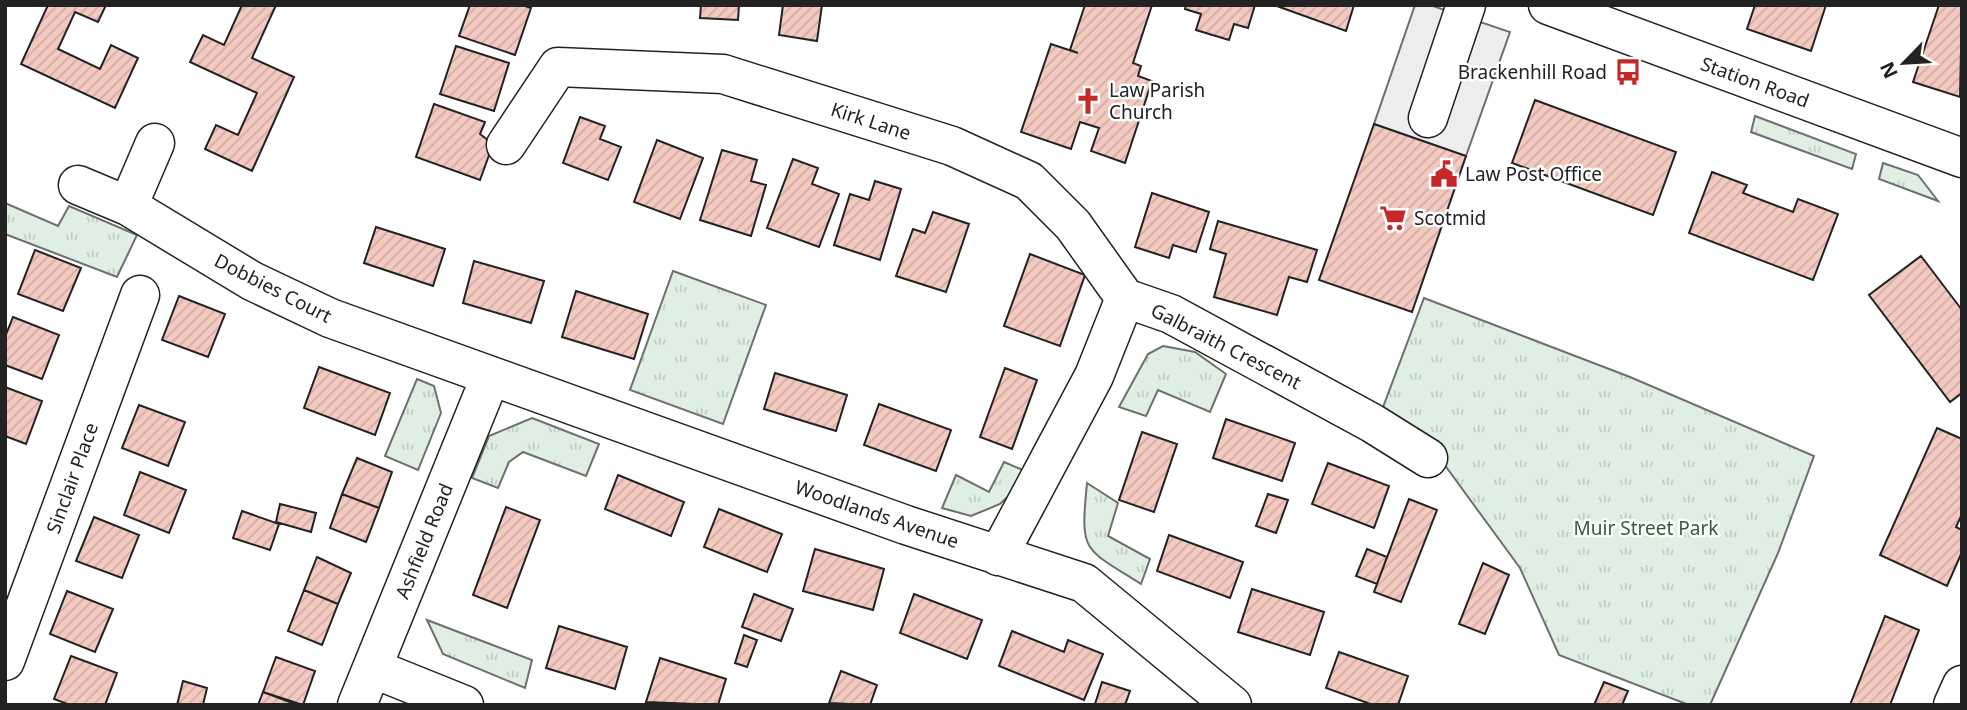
<svg xmlns="http://www.w3.org/2000/svg" width="1967" height="710" viewBox="0 0 1967 710" font-family="'Noto Sans',sans-serif">
<style>
.grass{fill:url(#grass-tufts);stroke:#6f6f6f;stroke-width:2}
.parking{fill:#ededed;stroke:#6f6f6f;stroke-width:2}
.building{fill:url(#building-hatch);stroke:#222;stroke-width:2}
.lines{fill:none;stroke-linecap:round;stroke-linejoin:round}
.minor-casing{stroke:#222;stroke-width:41}
.major-casing{stroke:#222;stroke-width:41}
.minor{stroke:#fff;stroke-width:38}
.major{stroke:#fff;stroke-width:38}
.labels{text-anchor:middle;dominant-baseline:central;stroke-width:5;stroke-linejoin:round;paint-order:stroke}
.poi-label{font-size:19px;fill:#222;stroke:#fff;text-anchor:start}
.street-label{font-size:19px;fill:#222;stroke:#fff}
.park-label{font-size:19px;fill:#2f5e38;stroke:#fff}
</style>
<defs>
<pattern id="grass-tufts" width="24" height="20" patternUnits="userSpaceOnUse" patternTransform="scale(1.75)"><rect width="24" height="20" fill="#e0efe3"/><path d="M3 7l-1-3M5 7V3M7 7l1-3M15 17l-1-3M17 17v-4M19 17l1-3" fill="none" stroke="#c0cdc2"/></pattern>
<pattern id="building-hatch" width="6" height="6" patternUnits="userSpaceOnUse" patternTransform="scale(1.75)"><rect width="6" height="6" fill="#f3c9c0"/><path d="M-1 1l2-2M0 6l6-6M5 7l2-2" fill="none" stroke="#d0aca5"/></pattern>
</defs>
<rect width="100%" height="100%" fill="#fff"/>
<path class="grass" d="M1755 116 1856 154 1852 169 1751 132Z
M1883 163 1918 175 1938 201 1879 179Z
M5 203 58 226 69 206 137 235 117 277 5 234Z
M673 271 766 305 723 424 630 390Z
M1424 298 1630 377 1814 456 1778 553 1710 705H1689L1559 655 1520 568 1433 449 1382 410Z
M1163 346 1195 352 1226 374 1210 412 1158 390 1146 416 1119 407 1148 354Z
M417 379 434 386 441 413 418 470 385 456Z
M532 418 599 444 586 476 523 452 509 462 498 488 472 478 489 436Z
M1004 462 1032 474 1000 504 971 516 942 508 956 475 989 492Z
M1087 483 1118 503 1108 536 1150 559 1141 584C1083 547 1080 554 1087 483Z
M427 620 532 660 525 688 443 654Z"/>
<path class="parking" d="M1415 5H1430L1510 32 1466 156 1374 124Z"/>
<path class="building" d="M48 5H106L98 22 75 12 58 49 100 69 111 45 138 58 115 108 21 64Z
M242 5H276L252 58 294 77 252 171 205 149 216 125 238 135 257 93 190 62 203 35 224 45Z
M470 5H522L531 8 515 55 459 36Z
M701 5H739L738 20 700 18Z
M783 5H822L817 41 779 35Z
M1085 5H1152L1133 63 1141 66 1138 76 1152 81 1125 163 1091 151 1099 128 1080 122 1071 149 1021 132 1051 44 1078 53 1070 50Z
M1186 5H1255L1248 28 1234 24 1229 40 1196 30 1201 14 1185 9Z
M1274 5H1354L1346 31Z
M1755 5H1826L1811 51 1747 29Z
M1939 5H1962L1960 97 1913 82Z
M456 46 509 63 494 111 440 94Z
M1535 100 1676 152 1653 215 1512 163Z
M434 104 485 122 480 134 493 144 480 180 416 157Z
M580 117 605 126 600 139 621 147 608 180 563 163Z
M1374 124 1466 156 1412 312 1319 280Z
M657 140 703 158 680 219 634 202Z
M722 150 757 160 751 181 766 185 751 236 700 220Z
M793 159 818 168 812 184 839 194 819 247 767 228Z
M1712 172 1747 185 1743 193 1793 212 1798 199 1838 214 1813 280 1689 233Z
M875 181 901 189 880 260 834 245 850 194 869 200Z
M1152 193 1209 212 1196 252 1173 245 1169 258 1135 247Z
M933 212 969 224 946 292 896 276 913 229 925 233Z
M1218 221 1317 250 1307 282 1289 277 1277 315 1214 297 1226 254 1210 249Z
M376 227 445 249 433 286 364 263Z
M35 250 81 268 63 311 18 294Z
M1030 254 1085 275 1060 346 1004 326Z
M1921 256 1962 310V393L1950 402 1869 295Z
M474 261 544 281 531 323 463 303Z
M576 291 648 314 634 359 562 337Z
M179 296 225 314 208 357 162 340Z
M13 317 59 335 42 379 5 365V337Z
M319 367 390 393 375 435 304 408Z
M1005 368 1037 380 1012 449 980 437Z
M775 373 847 395 836 431 764 409Z
M5 387 42 401 26 444 5 436Z
M879 404 951 430 936 471 864 445Z
M139 405 185 422 168 466 122 448Z
M1226 419 1295 443 1282 481 1213 458Z
M1937 428 1962 439V514L1956 527 1962 530V552L1947 586 1880 555Z
M1142 432 1177 444 1154 512 1119 500Z
M357 458 392 472 379 508 342 494Z
M1328 463 1389 486 1374 528 1312 504Z
M140 472 186 490 169 533 124 515Z
M618 475 684 502 671 536 605 509Z
M342 494 379 508 366 542 330 528Z
M1268 494 1288 500 1276 533 1256 526Z
M1409 499 1437 510 1401 602 1374 592Z
M280 504 316 513 311 532 276 522Z
M506 507 540 520 507 608 473 595Z
M719 509 782 534 767 572 704 547Z
M242 511 279 524 270 550 233 538Z
M94 517 139 535 122 578 76 561Z
M1169 535 1243 562 1230 598 1157 571Z
M815 549 884 569 873 610 803 591Z
M1367 549 1387 557 1377 584 1356 576Z
M317 557 351 573 338 604 304 590Z
M1483 563 1509 575 1485 634 1459 624Z
M1252 589 1324 612 1310 655 1238 632Z
M304 590 338 604 322 645 288 631Z
M67 591 113 609 95 652 50 634Z
M754 594 793 609 781 641 742 627Z
M914 594 982 620 967 659 900 633Z
M1885 616 1919 630 1890 705H1850Z
M559 626 627 647 615 689 546 668Z
M1012 631 1064 652 1068 640 1103 654 1084 700 999 666Z
M744 635 757 640 747 667 735 663Z
M1339 652 1408 676 1398 705H1373L1326 688Z
M71 656 117 673 105 705H70L54 699Z
M276 657 315 671 303 705 263 692Z
M660 658 726 679 718 705 646 702Z
M841 671 877 685 870 705 829 703Z
M183 681 207 688 203 705H177Z
M1102 682 1130 691 1125 705 1095 704Z
M1604 682 1628 691 1622 705H1594Z
M263 692 298 705H258Z"/>
<g class="lines">
<defs>
<path id="minor" d="M1428 118 1466 5
M155 143 128 206 252 281 330 318 906 525 1084 583 1232 705
M506 145 558 67 723 74 952 146 1029 181 1073 225 1125 298
M78 185 128 206
M998 556 1094 376 1125 298 1171 314 1372 423 1428 458
M5 661 140 295
M372 668 464 705
M357 705 490 378
M1953 705 1962 685"/>
<path id="major" d="M1548 5 1962 158"/>
</defs>
<use href="#minor" class="minor-casing"/>
<use href="#major" class="major-casing"/>
<use href="#minor" class="minor"/>
<use href="#major" class="major"/>
</g>
<defs>
<symbol id="bus-bare" viewBox="-9 -9 18 18"><path d="M-5-6H5V4H4V6H2V4H-2V6H-4V4H-5ZM-3.5-4V0h7V-4ZM-3.5 1.2v1.5H-2V1.2ZM2 1.2v1.5H3.5V1.2Z" fill="#c62828" stroke="#fff" stroke-width="2.5" paint-order="stroke"/></symbol>
<symbol id="church-bare" viewBox="-9 -9 18 18"><path d="M-1.2-6h2.4v3.5h3.3v2.4h-3.3V6h-2.4V-.1h-3.3v-2.4h3.3Z" fill="#c62828" stroke="#fff" stroke-width="2.5" paint-order="stroke"/></symbol>
<symbol id="civic-bare" viewBox="-9 -9 18 18"><path d="M-.6-6.5H3V-4.5H.6V-3L4-1V1h2V6H-6V1h2V-1L-.6-3ZM-1.2 2.5V6h2.4V2.5Z" fill="#c62828" stroke="#fff" stroke-width="2.5" paint-order="stroke"/></symbol>
<symbol id="supermarket-bare" viewBox="-9 -9 18 18"><path d="M-6-5.5h2.5l.6 2H6L4.5 2H-2.5L-4.4-4H-6ZM-1.5 3.2a1.3 1.3 0 1 0 .1 0ZM3 3.2a1.3 1.3 0 1 0 .1 0Z" fill="#c62828" stroke="#fff" stroke-width="2.5" paint-order="stroke"/></symbol>
</defs>
<g fill-rule="evenodd">
<use href="#bus-bare" x="1609" y="53" width="38" height="38"/>
<use href="#church-bare" x="1069" y="82" width="38" height="38"/>
<use href="#civic-bare" x="1425" y="155" width="38" height="38"/>
<use href="#supermarket-bare" x="1374" y="199" width="38" height="38"/>
</g>
<g class="labels">
<g class="poi-label">
<text x="1607" y="72" text-anchor="end">Brackenhill Road</text>
<text x="1109" y="90">Law Parish<tspan x="1109" dy="22">Church</tspan></text>
<text x="1465" y="174">Law Post Office</text>
<text x="1414" y="218">Scotmid</text>
</g>
<g class="street-label">
<text transform="translate(1755 82) rotate(20)">Station Road</text>
<text transform="translate(871 121) rotate(18)">Kirk Lane</text>
<text transform="translate(273 288) rotate(27)">Dobbies Court</text>
<text transform="translate(1226 346) rotate(27)">Galbraith Crescent</text>
<text transform="translate(72 478) rotate(-70)">Sinclair Place</text>
<text transform="translate(877 514) rotate(19)">Woodlands Avenue</text>
<text transform="translate(424 541) rotate(-68)">Ashfield Road</text>
</g>
<g class="park-label">
<text x="1646" y="528">Muir Street Park</text>
</g>
</g>
<rect width="1967" height="710" fill="none" stroke="#222222" stroke-width="14"/>
<g transform="translate(1904 63) rotate(245)" stroke="#ffffff" stroke-width="5" paint-order="stroke">
<path d="M0-5L12 26L0 18L-12 26Z" fill="#222222"/>
<text y="-10" font-size="19" font-weight="bold" text-anchor="middle" fill="#222222">N</text>
</g>
</svg>
